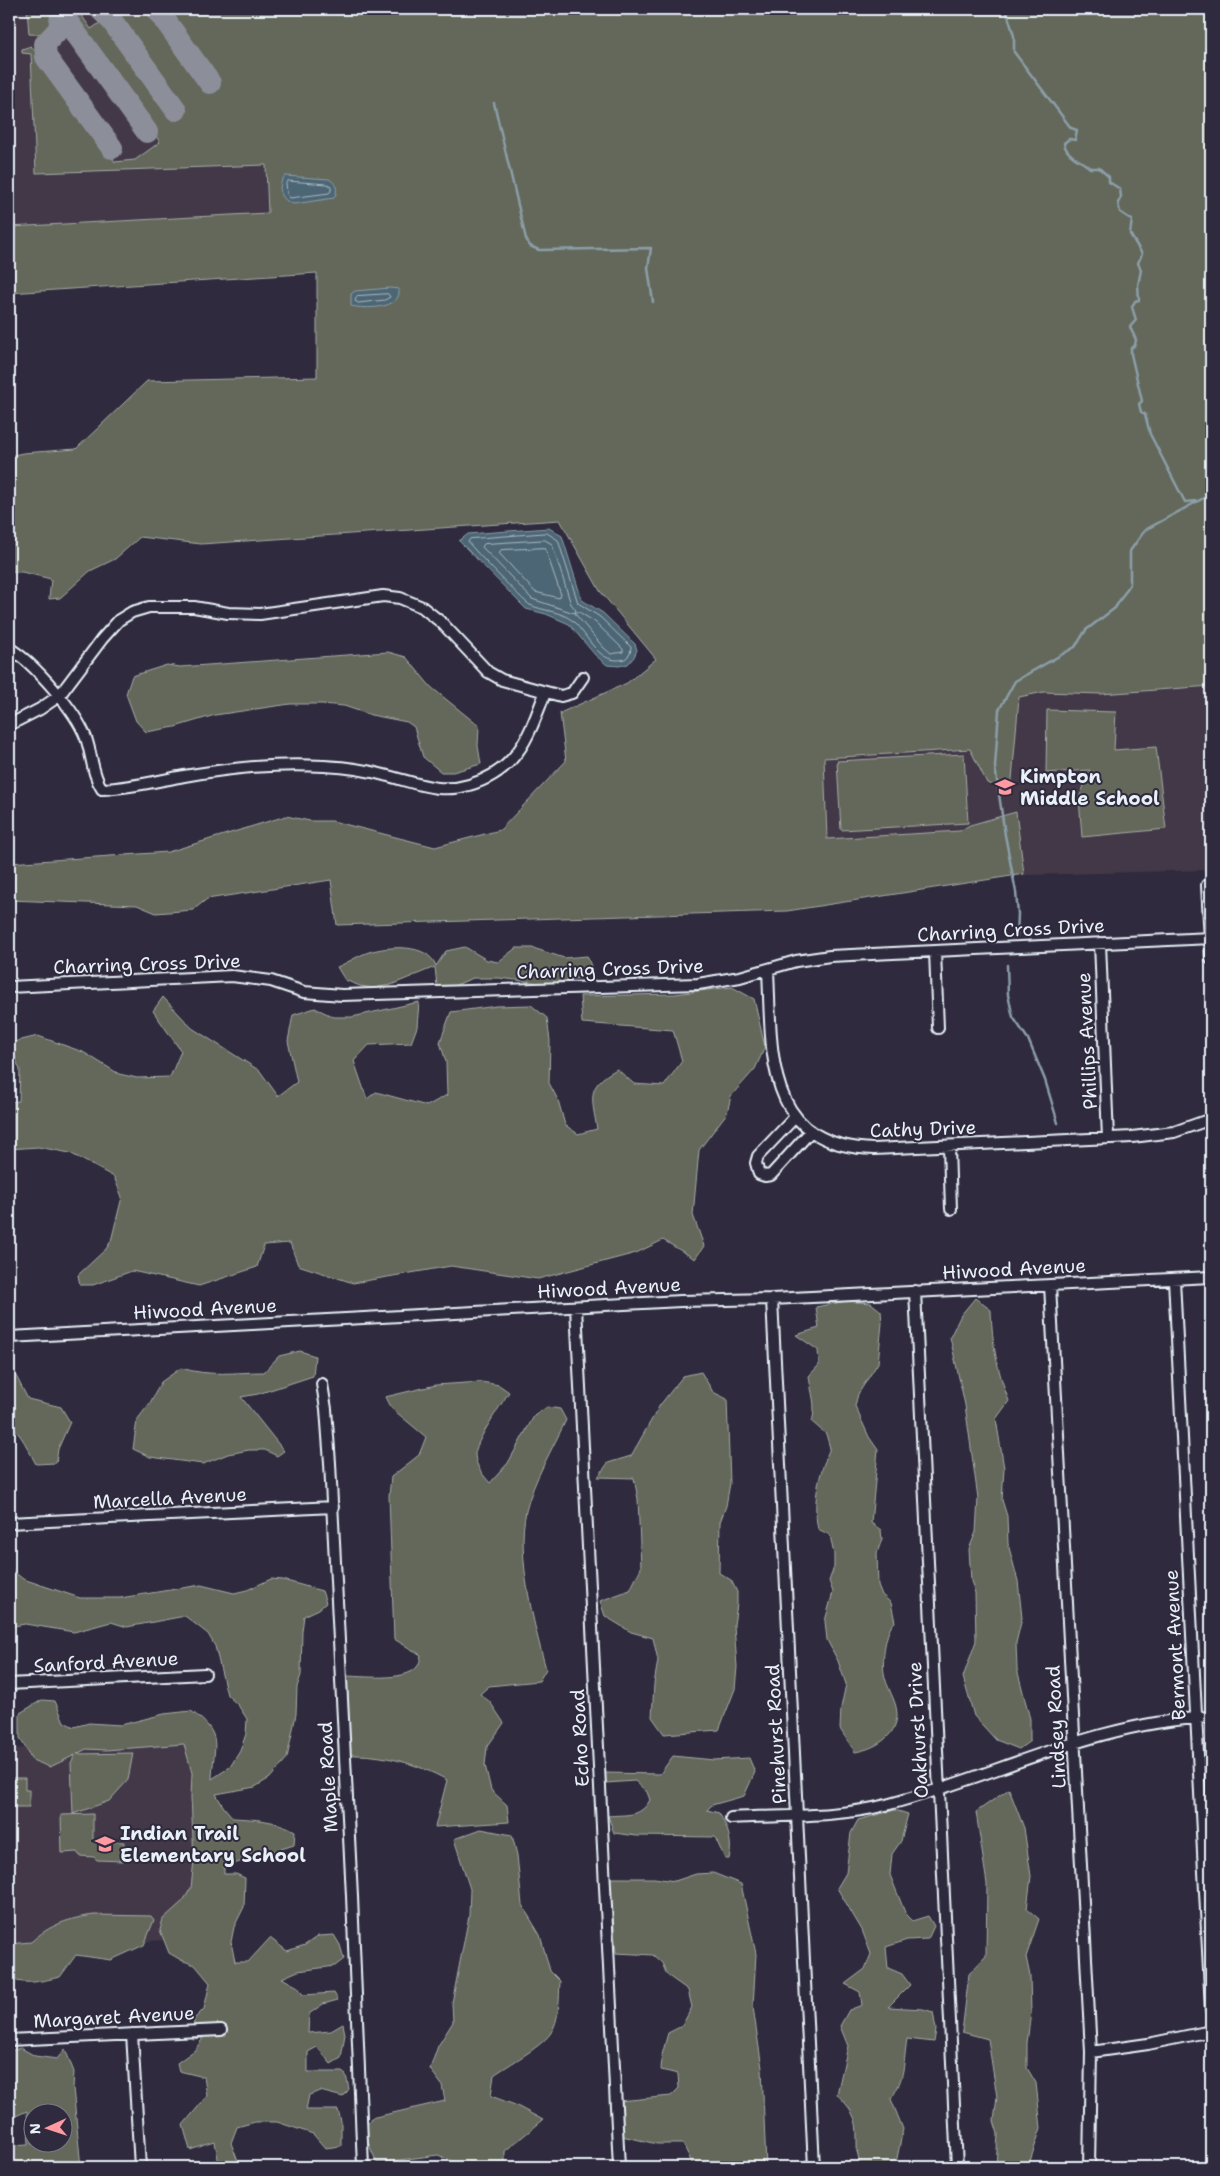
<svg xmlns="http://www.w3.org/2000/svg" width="1220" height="2176" viewBox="0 0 1220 2176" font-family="'Shantell Sans',sans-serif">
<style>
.built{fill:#433947}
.green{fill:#64685a;stroke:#a6aca9;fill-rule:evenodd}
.water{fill:#4d6674;stroke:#8b9ea9}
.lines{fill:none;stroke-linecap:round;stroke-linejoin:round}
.shore{stroke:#aab9c3;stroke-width:1}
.stream{stroke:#8b9ea9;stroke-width:2.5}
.taxiway{stroke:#8c8e9a;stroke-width:22}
.minor-casing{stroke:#e8f1f8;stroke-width:14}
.minor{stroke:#2f2a3d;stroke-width:10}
.labels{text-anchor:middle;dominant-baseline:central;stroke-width:4;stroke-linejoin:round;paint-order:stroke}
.poi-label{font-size:19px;font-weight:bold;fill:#e8f1f8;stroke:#2f2a3d;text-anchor:start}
.street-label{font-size:19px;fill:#e8f1f8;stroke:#2f2a3d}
</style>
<rect width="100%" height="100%" fill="#2f2a3d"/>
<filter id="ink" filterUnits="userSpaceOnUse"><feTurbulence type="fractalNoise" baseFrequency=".02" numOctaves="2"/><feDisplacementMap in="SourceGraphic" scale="10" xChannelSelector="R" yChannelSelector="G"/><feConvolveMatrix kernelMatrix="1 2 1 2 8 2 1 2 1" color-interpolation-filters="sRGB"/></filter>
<g filter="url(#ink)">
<path class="built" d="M9 9H882L268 213 9 227Z
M1211 681V870L1028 875 804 895 797 703Z
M197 1740 207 1938 9 1948V1749Z"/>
<path class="green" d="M27 9H55C55 26 47 36 29 34Z
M69 9H77L91 29 106 19 174 113 180 109 113 14 120 9H153L210 87 216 82 163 9H1211V686L1101 694 1044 692 1019 697 1011 791 987 783 970 749 824 758 827 839 960 831 970 825 1016 812 1024 874 787 911 337 925 331 880 207 899 193 910 156 913 137 905 9 900V863L168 852 286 816 310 821H332L435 847 500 830 566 761 560 713 627 683 656 659 600 591 560 520 201 544 140 537 115 559 90 571 60 598 49 599 51 579 22 572H9V456L23 453 76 449 147 381 317 377V273L9 293V227L268 213 266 165 36 173 31 54 22 53V49L31 46 37 53 115 162 135 160 160 142 71 16Z
M388 652 406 657 431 687 479 726 478 746 481 764 453 772H441L423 757 414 727 407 722 371 715 344 706 322 704H290L215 715 175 727 146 732 136 721 126 694 132 676 167 665 180 667Z
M1047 710 1116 712 1114 750 1156 747 1166 829 1082 837 1079 798 1090 770 1046 773Z
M964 754 968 823 841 830 837 761Z
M465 947 487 960 498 962 516 948H533L564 958 587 956 593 971 588 976 550 984 499 978H473L451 987 437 986 435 967 391 985 373 988 360 986 345 980 337 967C347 963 359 955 369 952 389 946 428 943 436 966L446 951Z
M732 987 754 999 765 1047 755 1069 731 1096 727 1113 699 1150 693 1215 704 1246 695 1259 663 1240 636 1253 538 1279 451 1266 353 1283 298 1265 290 1243 264 1245 257 1267 199 1286 132 1271 93 1285H80L78 1275 106 1249 111 1241 122 1197 114 1177 70 1153 38 1147 9 1149V1102L19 1101 20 1070 9 1043 38 1036 83 1052 119 1074 137 1078 170 1077 181 1051 153 1011 163 997 192 1028 260 1071 278 1096 297 1082 288 1041 293 1015 315 1008 334 1017H352L419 1002 417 1027 411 1043 369 1045 354 1061 367 1099 376 1092 427 1106 447 1095 446 1062 440 1042 451 1012 497 1006 531 1005 547 1018 550 1041 549 1083 558 1100 565 1125 578 1134 597 1129C592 1098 585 1086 617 1069L634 1084 664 1086 682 1061 673 1030 582 1023 580 996 675 994Z
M975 1298 991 1310C992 1343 997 1370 1009 1401L996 1419 1004 1468 1002 1500 1007 1516 1008 1544 1018 1581 1022 1618 1016 1643 1017 1669 1030 1719V1741L1019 1749 996 1740 974 1716 963 1677 976 1641 975 1593 971 1581 969 1549 976 1532 978 1498 965 1405 950 1337 961 1315Z
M846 1301 871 1303 881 1311 882 1323 878 1363 858 1394 855 1406 869 1437 878 1450 871 1523 881 1530 882 1539 877 1553 878 1585 882 1595 891 1603 895 1622C885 1630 882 1660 884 1673 886 1687 897 1701 897 1714 897 1737 874 1749 855 1752L840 1729 841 1708 846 1684 838 1661 827 1640 825 1621 833 1592 829 1581 834 1567V1555L830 1535 818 1529C812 1501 819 1474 830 1448L826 1434 812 1422C817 1404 811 1394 809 1376L819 1365 818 1350 796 1335 819 1328 816 1307Z
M300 1351 315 1356 313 1376 258 1394 241 1397 284 1451 277 1456 265 1450H249L228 1454 203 1464 150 1457 133 1449 137 1420 150 1403 161 1382 181 1368C210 1377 235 1372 264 1372L279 1356Z
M9 1370 16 1376 28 1399 61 1407 70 1422 58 1449 56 1463 36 1464C29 1452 21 1431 9 1426Z
M701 1372 713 1392 727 1399 730 1483 726 1506 720 1522 719 1573 731 1580 737 1592V1604L734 1625 737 1667 735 1689 719 1730 664 1734 652 1717 654 1684 658 1660 653 1638 631 1632 605 1616 600 1601 630 1590 641 1568 638 1499 634 1478 598 1477 608 1463 631 1456 660 1405 683 1376Z
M481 1382 499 1385 509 1392C501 1405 475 1442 475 1455 476 1467 483 1475 490 1483L508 1463 534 1416 547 1407 560 1409 566 1420C553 1448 533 1481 526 1511 516 1556 534 1625 546 1669L539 1681 489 1686 480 1694 490 1702 504 1723 487 1747 485 1765 491 1790 507 1805 509 1822 435 1827 447 1780C416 1763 383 1754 348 1755L344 1676C362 1676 405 1682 417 1667 420 1664 420 1659 421 1655L394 1639 389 1496 391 1477 419 1455 426 1437 390 1407 385 1397 436 1385Z
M9 1568 23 1579 80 1598H120L201 1585 234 1593 247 1590 271 1579 283 1580 322 1591 326 1603 319 1609 304 1616 302 1631 301 1675 297 1687 296 1714 287 1758 270 1778 255 1787 216 1794 223 1806 233 1818C254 1819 276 1820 295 1831L294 1845 224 1867V1874H236L245 1878 244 1907 234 1927 231 1942 235 1962H248L270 1938 287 1951 305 1945 318 1936 334 1935 340 1945 344 1959 335 1966 298 1971 282 1978 298 1987 303 1995 334 1993 338 2000 323 2004 309 2014 308 2033 331 2031 343 2024 345 2034 341 2058 331 2064 317 2047 308 2052V2072H342L346 2075 349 2089 343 2097 320 2091 309 2095 306 2110H338L341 2121V2146L325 2148 313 2134 277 2122H255L237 2127 231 2143 240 2167H209L219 2164 215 2142 190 2150 183 2125 207 2096 204 2077 179 2071 177 2063 195 2050 203 2038 193 2039 194 2019 204 2009 210 1983 195 1965 181 1960 169 1953 160 1930 163 1919 183 1901 191 1888 194 1860 191 1797 192 1773 184 1744 106 1750 86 1749 77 1754 133 1753 128 1780 109 1801 73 1814 71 1763 75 1755 50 1767 32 1760 20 1738V1713L42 1700 55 1701 64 1722 74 1727 89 1723 121 1725 164 1714 191 1711C225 1735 213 1745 212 1779L230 1767 240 1751 246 1734 247 1719 238 1705 227 1695 215 1646 208 1634 185 1616 127 1627 111 1622 74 1632 25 1624 9 1627Z
M673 1756 714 1760 749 1758 755 1772 744 1796 712 1805 707 1810 719 1813C728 1827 733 1843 729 1859H725L715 1837 637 1836 614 1833 608 1816C627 1814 640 1818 650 1800L647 1792 635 1781 606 1783 604 1773 660 1774Z
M10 1778H25V1790H29V1807H12Z
M1009 1789 1024 1828 1031 1876 1027 1909 1039 1919 1026 1957 1030 1976 1031 2012 1027 2043V2068L1036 2083 1041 2128 1028 2167H996L998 2134 994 2121 997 2097 988 2039 962 2032 969 1974 986 1956 987 1884 976 1812Z
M895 1810 908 1814 901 1841 892 1854 890 1875 906 1915 912 1921 928 1916 934 1926 928 1939 907 1940 886 1947 888 1968 902 1974 910 1985 888 2007 923 2009 933 2012 936 2030 934 2042 907 2039C903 2064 906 2076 891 2099L903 2129 896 2163 906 2167H862C852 2151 862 2129 852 2113 849 2106 842 2100 837 2094L848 2046 840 2026 849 2010 862 2005 860 1992 845 1984 865 1969 871 1954 862 1930 837 1888 846 1873 851 1833 858 1820Z
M93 1814V1841L124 1842 123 1861 97 1860 94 1857 80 1856 77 1852 62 1853 61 1815Z
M481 1829 512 1835 517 1855 522 1905 540 1935 550 1971 560 1981C559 1997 560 2021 550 2034 541 2047 508 2065 494 2075L491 2096 515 2105 543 2120 505 2151V2161L514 2167H461L462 2165 438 2155 377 2163 369 2145 365 2128 371 2118 445 2101 442 2085 430 2069 438 2046 453 2022 452 2003 469 1916 470 1889 454 1839Z
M713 1873 741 1884 756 1954 753 2007 762 2068 766 2167H694L683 2144H657L622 2136 620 2101 671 2096 679 2088 678 2074 661 2070 662 2055 668 2033 682 2026 692 2007 688 1990 667 1975 662 1963 653 1955 616 1953 610 1878H654L675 1881 696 1874Z
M94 1915 151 1916 154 1920 144 1945 111 1960 76 1955 60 1977C42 1981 25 1986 9 1978V1944L31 1942C49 1925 70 1918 94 1915Z
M21 2048 35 2056 57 2059 65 2049 74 2072 73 2088 81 2167H9V2145L29 2144 27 2111 9 2119V2051ZM32 2114H62V2144H32Z"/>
<path class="water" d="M285 176 329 179C336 183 339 190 334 198L294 204C280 201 276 186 285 176Z
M390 288 399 289C402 310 364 309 351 306V294L355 291Z
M549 528 562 536 582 600 603 613 635 644 637 650 634 657 628 664 619 666 607 665 595 655 569 624 546 614 526 609 459 541 468 534Z"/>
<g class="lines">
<path class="shore" d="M288 181 327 184 331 186V191L329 193 290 198 287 194 286 183Z
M388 294 390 297 385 300 358 303 355 301 357 296Z
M547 533 558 540 578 603 600 617 631 647 630 654 625 659C599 666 589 636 573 621 561 611 543 611 530 605 524 602 473 549 468 542L470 539Z
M545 540 552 544 571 604 576 610 574 613 532 599 482 547 484 544Z
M545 548 561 595 559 598 535 592 499 553 501 550Z
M576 612H579L595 622 623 649V652L611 654 603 647 576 615Z"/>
<path class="stream" d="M1006 9 1014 36V52L1071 128 1077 130 1075 140 1069 139 1064 143C1066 156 1081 160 1090 168H1099L1109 177V182L1120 189 1121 197 1118 203 1120 212 1132 220 1130 234 1142 254 1138 263 1141 270 1138 285 1139 300 1135 301 1132 307 1136 320 1130 327 1136 340 1135 345 1131 348V354L1142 401 1139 404 1141 412 1145 414 1150 434 1185 502 1197 501
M494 103 526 239 530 246 539 250 651 248 648 268 653 302
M1017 936 1018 914 1016 892 1005 835 995 767 999 710 1015 681 1075 647 1086 630 1115 608 1130 584V551L1145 530 1211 494
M1007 965 1008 995 1013 1017 1028 1039 1045 1080 1058 1123"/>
<path class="taxiway" d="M62 9 59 29 45 44 46 57 112 148
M62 9 67 21 147 132
M100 9 112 21 176 110
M157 9 210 83"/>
<defs>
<path id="minor" d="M9 648C34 663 76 711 86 738 92 755 92 774 102 789 130 788 157 781 184 776 232 768 276 763 324 766 345 767 368 770 388 776 416 783 440 794 469 785 518 771 529 735 545 693
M9 725 40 709 59 696 102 639 119 620 132 612 149 607H194L228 613 260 614 383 596 400 598 422 607 442 623 488 672 502 680 561 696 572 693 583 677
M1207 885 1211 959
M1100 943 1108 1138
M935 951 938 1028
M768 970C772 1052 763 1146 874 1149L1132 1137 1174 1132 1211 1119
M9 987 232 976 271 981 304 992 342 995 698 984 740 977 796 961 830 956 1211 938
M795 1117 758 1156 756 1163 759 1174 765 1176 771 1175 811 1131
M949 1147 951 1209
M1174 1279 1211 2010
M1050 1285 1091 2052 1089 2167
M915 1291 957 2167
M772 1299 814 2167
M576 1307 619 2167
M9 1337 681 1301 772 1299 1211 1277
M322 1384 326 1409 330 1463 352 1896 363 2167
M9 1523 333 1507
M9 1684 205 1674
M731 1818C782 1815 836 1818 886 1805 997 1776 1094 1722 1211 1717
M132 2034 140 2167
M9 2040 221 2030
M1091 2052 1148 2044 1211 2031"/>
</defs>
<use href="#minor" class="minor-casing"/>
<use href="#minor" class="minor"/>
</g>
</g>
<defs>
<symbol id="school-bare" viewBox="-9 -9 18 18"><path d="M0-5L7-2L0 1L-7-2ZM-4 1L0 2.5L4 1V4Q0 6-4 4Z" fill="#ff9aa2" stroke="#2f2a3d" stroke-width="2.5" paint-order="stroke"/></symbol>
</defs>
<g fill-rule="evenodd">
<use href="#school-bare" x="991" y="773" width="28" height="28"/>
<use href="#school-bare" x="91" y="1830" width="28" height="28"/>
</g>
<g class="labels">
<g class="poi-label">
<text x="1020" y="776">Kimpton<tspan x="1020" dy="22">Middle School</tspan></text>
<text x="120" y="1833">Indian Trail<tspan x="120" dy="22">Elementary School</tspan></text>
</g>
<g class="street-label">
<text transform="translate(1011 930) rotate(-3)">Charring Cross Drive</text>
<text transform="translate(147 964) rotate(-2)">Charring Cross Drive</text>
<text transform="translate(610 969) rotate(-2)">Charring Cross Drive</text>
<text transform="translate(1087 1041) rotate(-93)">Phillips Avenue</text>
<text transform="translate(923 1129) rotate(-2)">Cathy Drive</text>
<text transform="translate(1014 1269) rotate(-3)">Hiwood Avenue</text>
<text transform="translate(609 1288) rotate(-3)">Hiwood Avenue</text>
<text transform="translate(205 1309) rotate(-3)">Hiwood Avenue</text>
<text transform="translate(170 1498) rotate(-3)">Marcella Avenue</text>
<text transform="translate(1175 1645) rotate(-93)">Bermont Avenue</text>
<text transform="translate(106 1662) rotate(-3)">Sanford Avenue</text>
<text transform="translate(1056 1727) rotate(-93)">Lindsey Road</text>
<text transform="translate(918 1730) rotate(-93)">Oakhurst Drive</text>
<text transform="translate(776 1734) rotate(-93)">Pinehurst Road</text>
<text transform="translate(580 1738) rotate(-93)">Echo Road</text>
<text transform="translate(328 1777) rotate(-93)">Maple Road</text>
<text transform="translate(114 2017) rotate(-3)">Margaret Avenue</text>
</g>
</g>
<rect width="1220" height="2176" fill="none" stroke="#2f2a3d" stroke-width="30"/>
<rect x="15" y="15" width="1190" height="2146" fill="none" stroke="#e8f1f8" stroke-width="2" filter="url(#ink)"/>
<g transform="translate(48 2128) rotate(267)"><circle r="24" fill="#2f2a3d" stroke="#797a88"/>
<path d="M0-4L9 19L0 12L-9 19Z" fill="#ff9aa2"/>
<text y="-8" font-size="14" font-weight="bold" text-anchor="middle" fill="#e8f1f8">N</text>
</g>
</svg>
